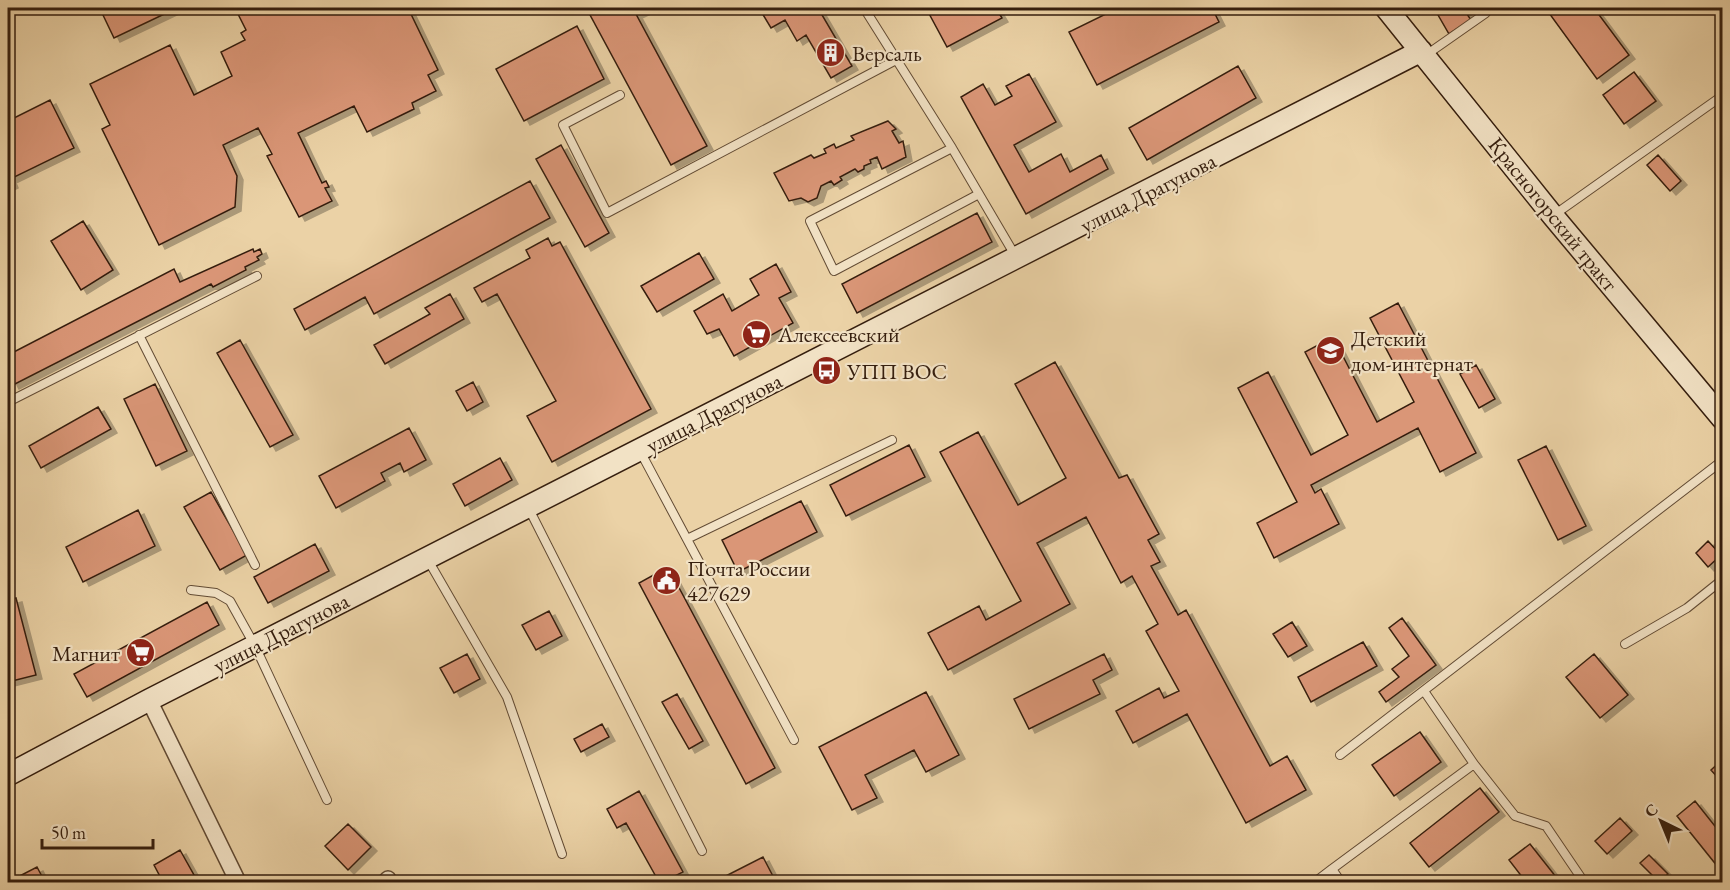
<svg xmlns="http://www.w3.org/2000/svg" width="1730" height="890" viewBox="0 0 1730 890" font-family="'EB Garamond',serif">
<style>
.building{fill:#da9677;stroke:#351e0e;stroke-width:1.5;filter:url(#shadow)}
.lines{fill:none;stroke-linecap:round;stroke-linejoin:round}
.service-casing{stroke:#624b34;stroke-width:10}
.minor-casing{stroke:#624b34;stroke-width:18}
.secondary-casing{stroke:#351e0e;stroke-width:24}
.service{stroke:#f2e2c5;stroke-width:8}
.minor{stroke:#f2e2c5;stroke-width:15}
.secondary{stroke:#f2e2c5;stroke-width:21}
.labels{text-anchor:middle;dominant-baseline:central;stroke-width:4.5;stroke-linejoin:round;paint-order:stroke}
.poi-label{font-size:22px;fill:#351e0e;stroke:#f2e2c5;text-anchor:start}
.street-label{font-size:22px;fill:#351e0e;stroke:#f2e2c5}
</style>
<defs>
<filter id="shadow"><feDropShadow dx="6" dy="4" stdDeviation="0" flood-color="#0004"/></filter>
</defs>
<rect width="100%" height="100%" fill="#ebd2a6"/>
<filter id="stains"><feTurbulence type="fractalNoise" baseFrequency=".00333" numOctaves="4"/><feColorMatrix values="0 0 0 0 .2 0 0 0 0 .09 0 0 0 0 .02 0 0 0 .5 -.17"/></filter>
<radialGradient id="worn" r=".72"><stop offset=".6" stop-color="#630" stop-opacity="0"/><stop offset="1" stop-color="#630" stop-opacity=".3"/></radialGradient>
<path class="building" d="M114 8H177L114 38 102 13Z
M244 8H408L438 70 428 75 436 91 412 103 414 109 367 132 354 106 298 133 322 183 326 181 329 187 325 188 332 201 299 217 267 156 272 154 258 128 223 145 237 176 235 207 159 245 102 129 110 125 90 84 170 45 194 95 232 76 221 52 245 40 241 33 246 30 238 14 245 10Z
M599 8H649L636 14 707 146 671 165 589 13Z
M759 8H818L852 66 831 78 806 35 797 41 785 20 771 28Z
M926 8H996L1002 18 947 47Z
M1118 8H1212L1219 22 1097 85 1069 32Z
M1434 8H1463L1471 20 1449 34Z
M1557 8H1594L1629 55 1597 79 1549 13Z
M577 26 604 79 524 121 496 69Z
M1238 66 1256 98 1147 160 1129 128Z
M1634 72 1656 101 1624 124 1603 95Z
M1029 74 1056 122 1014 145 1029 172 1061 154 1070 172 1101 155 1108 169 1026 214 961 97 983 84 995 105 1012 96 1006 86Z
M50 100 74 148 10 179 12 184 8 186V121Z
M888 121 896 129 892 131 899 143 903 141 906 157 882 169 877 157 870 160 871 163 864 166V169L858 172 855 169 840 177 842 180 834 185 831 181 821 186 817 198 808 202 801 198 789 201 774 173 811 155 814 158 826 153 824 149 834 144 836 148 854 140 851 136Z
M561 145 609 233 585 247 536 159Z
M1658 155 1681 181 1670 191 1647 165Z
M530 181 550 218 374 314 365 297 305 330 294 309Z
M977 213 992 242 857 313 842 284Z
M83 221 113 270 81 290 51 241Z
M548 238 552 246 560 242 651 409 552 462 527 416 556 401 497 294 482 302 474 288 530 258 526 250Z
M253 249 254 252 260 249 262 254 257 257 259 260 245 267 246 270 213 287 211 284 13 385 8 375V355L174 269 180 282Z
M699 253 714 279 657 312 641 286Z
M776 264 791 292 779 298 793 323 734 356 719 329 707 334 694 311 723 294 732 311 759 295 750 279Z
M450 294 464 319 385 364 374 345 430 314 425 308Z
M1398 303 1476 453 1440 472 1418 428 1311 485 1315 493 1321 489 1339 524 1274 558 1257 523 1297 502 1238 388 1268 372 1311 455 1348 435 1305 352 1333 337 1377 422 1414 402 1370 318Z
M240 340 293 435 270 447 217 353Z
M1055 362 1119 478 1127 475 1159 534 1148 540 1160 562 1151 566 1178 615 1186 610 1270 766 1287 756 1306 790 1246 823 1187 714 1133 743 1116 711 1159 688 1164 698 1179 691 1146 631 1158 624 1132 576 1121 583 1086 517 1037 543 1070 604 948 670 928 633 979 606 986 620 1021 601 940 452 978 432 1018 505 1066 478 1015 384Z
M1476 365 1495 399 1479 408 1460 374Z
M473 382 483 402 467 411 456 391Z
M155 384 187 451 156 466 124 399Z
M98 407 111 429 41 468 29 446Z
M409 428 426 460 404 472 400 463 381 473 385 481 336 508 319 476Z
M909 445 925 477 846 516 830 485Z
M1546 446 1586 526 1558 540 1518 460Z
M500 458 512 480 465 506 453 484Z
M211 492 247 555 220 570 184 507Z
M801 501 817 532 738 572 722 540Z
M138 510 155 546 83 582 66 547Z
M1708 541 1721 555 1708 567 1696 553Z
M315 544 329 571 268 603 254 577Z
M668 567 775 768 746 784 639 583Z
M16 598 36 675 8 682V600Z
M207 602 219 625 87 697 74 674Z
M549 611 562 636 536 650 522 625Z
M1402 618 1436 665 1386 702 1379 692 1399 677 1392 669 1409 656 1389 628Z
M1292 622 1307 646 1288 657 1273 634Z
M1363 642 1377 666 1311 702 1298 677Z
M467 654 480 679 454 693 440 668Z
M1104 654 1112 670 1093 680 1100 694 1029 729 1014 699Z
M1594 654 1628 695 1600 718 1566 677Z
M926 692 959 755 926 772 914 750 865 775 877 798 852 810 819 747Z
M677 694 703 741 689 749 662 702Z
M602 724 609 737 581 752 574 739Z
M1420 732 1441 762 1394 796 1372 765Z
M1722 760V776L1719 779 1711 770Z
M1480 788 1499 812 1429 867 1410 843Z
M639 791 683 872 663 882H659L626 823 617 828 607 809Z
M1695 801 1722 835V872L1677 816Z
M1620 818 1632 831 1607 854 1595 841Z
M348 824 371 847 348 870 325 846Z
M1530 844 1560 882H1526L1509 860Z
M180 850 194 875 180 882H163L154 865Z
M1649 855 1668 874 1659 882 1640 863Z
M763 857 776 882H714Z
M37 867 45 882H11L10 881Z"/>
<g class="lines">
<defs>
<path id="service" d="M864 8 952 148 1016 257
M1426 55 1486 13 1482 8
M620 95 563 125 607 213 896 60
M952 148 810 221 834 271 979 194
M1554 215 1722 96
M139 335 255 565
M8 402 257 276
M640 451 794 740
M529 509 702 851
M687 539 892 440
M428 560 507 697 562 854
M191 590 216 593 230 601 255 646 327 800
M1625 644 1687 608 1722 580
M1340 755 1722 461
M1474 764 1515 816 1546 826 1584 882
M1315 882 1332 869
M1341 882 1332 869 1474 764 1424 691"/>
<path id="minor" d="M149 700 238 882
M385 882 388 879"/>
<path id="secondary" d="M1386 8 1553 216 1722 418
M8 775 149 700 1421 51"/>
</defs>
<use href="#service" class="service-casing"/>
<use href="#minor" class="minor-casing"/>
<use href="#secondary" class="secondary-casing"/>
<use href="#service" class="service"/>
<use href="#minor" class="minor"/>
<use href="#secondary" class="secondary"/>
</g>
<defs>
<symbol id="building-disc" viewBox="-11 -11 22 22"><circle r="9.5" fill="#8f2418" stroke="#f2e2c5"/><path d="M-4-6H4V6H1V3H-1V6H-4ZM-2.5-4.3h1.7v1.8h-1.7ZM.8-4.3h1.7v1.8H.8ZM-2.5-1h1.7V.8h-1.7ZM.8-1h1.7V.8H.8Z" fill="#fff"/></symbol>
<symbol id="supermarket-disc" viewBox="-11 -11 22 22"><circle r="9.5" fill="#8f2418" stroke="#f2e2c5"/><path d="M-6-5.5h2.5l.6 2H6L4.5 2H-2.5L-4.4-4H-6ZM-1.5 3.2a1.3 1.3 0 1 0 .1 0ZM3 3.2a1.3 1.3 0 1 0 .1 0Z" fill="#fff"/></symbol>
<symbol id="school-disc" viewBox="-11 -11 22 22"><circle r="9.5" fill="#8f2418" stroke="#f2e2c5"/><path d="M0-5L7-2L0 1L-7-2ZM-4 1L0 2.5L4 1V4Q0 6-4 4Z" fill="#fff"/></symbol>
<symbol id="bus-disc" viewBox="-11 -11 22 22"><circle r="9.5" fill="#8f2418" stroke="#f2e2c5"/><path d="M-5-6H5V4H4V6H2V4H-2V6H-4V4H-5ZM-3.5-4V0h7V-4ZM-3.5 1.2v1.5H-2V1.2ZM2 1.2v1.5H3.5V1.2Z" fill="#fff"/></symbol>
<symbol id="civic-disc" viewBox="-11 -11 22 22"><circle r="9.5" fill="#8f2418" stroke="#f2e2c5"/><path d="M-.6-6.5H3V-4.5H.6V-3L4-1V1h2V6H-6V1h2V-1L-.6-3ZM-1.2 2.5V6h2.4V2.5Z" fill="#fff"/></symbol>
</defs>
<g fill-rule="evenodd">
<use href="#building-disc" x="814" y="36" width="33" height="33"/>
<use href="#supermarket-disc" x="740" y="318" width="33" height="33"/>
<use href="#school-disc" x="1314" y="334" width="33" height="33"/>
<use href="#bus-disc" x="810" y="354" width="33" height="33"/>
<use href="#civic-disc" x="650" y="564" width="33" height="33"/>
<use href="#supermarket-disc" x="124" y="636" width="33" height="33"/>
</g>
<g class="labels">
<g class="poi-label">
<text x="852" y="53">Версаль</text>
<text x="778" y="334">Алексеевский</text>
<text x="1351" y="338">Детский<tspan x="1351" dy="25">дом-интернат</tspan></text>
<text x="847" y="371">УПП ВОС</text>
<text x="687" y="568">Почта России<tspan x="687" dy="25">427629</tspan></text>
<text x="120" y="653" text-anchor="end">Магнит</text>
</g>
<g class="street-label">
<text transform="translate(1148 193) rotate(-27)">улица Драгунова</text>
<text transform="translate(1553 214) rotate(51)">Красногорский тракт</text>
<text transform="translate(714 413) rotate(-27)">улица Драгунова</text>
<text transform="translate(281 633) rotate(-27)">улица Драгунова</text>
</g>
</g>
<rect width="1730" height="890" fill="none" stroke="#ebd2a6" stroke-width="30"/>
<rect x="9" y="9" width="1712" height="872" fill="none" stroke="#351e0e" stroke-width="3"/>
<rect x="15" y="15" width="1700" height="860" fill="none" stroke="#351e0e" stroke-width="1.5"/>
<g transform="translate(1661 821) rotate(317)" stroke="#f2e2c5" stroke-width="4.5" paint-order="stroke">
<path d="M0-4.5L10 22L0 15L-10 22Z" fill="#351e0e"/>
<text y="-9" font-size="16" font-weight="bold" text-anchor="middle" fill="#351e0e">С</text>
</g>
<path d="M42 839v9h111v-9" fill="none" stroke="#351e0e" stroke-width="3"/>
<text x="51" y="839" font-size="18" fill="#351e0e" stroke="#f2e2c5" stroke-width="4.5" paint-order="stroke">50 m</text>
<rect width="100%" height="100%" filter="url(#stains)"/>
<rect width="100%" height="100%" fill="url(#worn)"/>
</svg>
